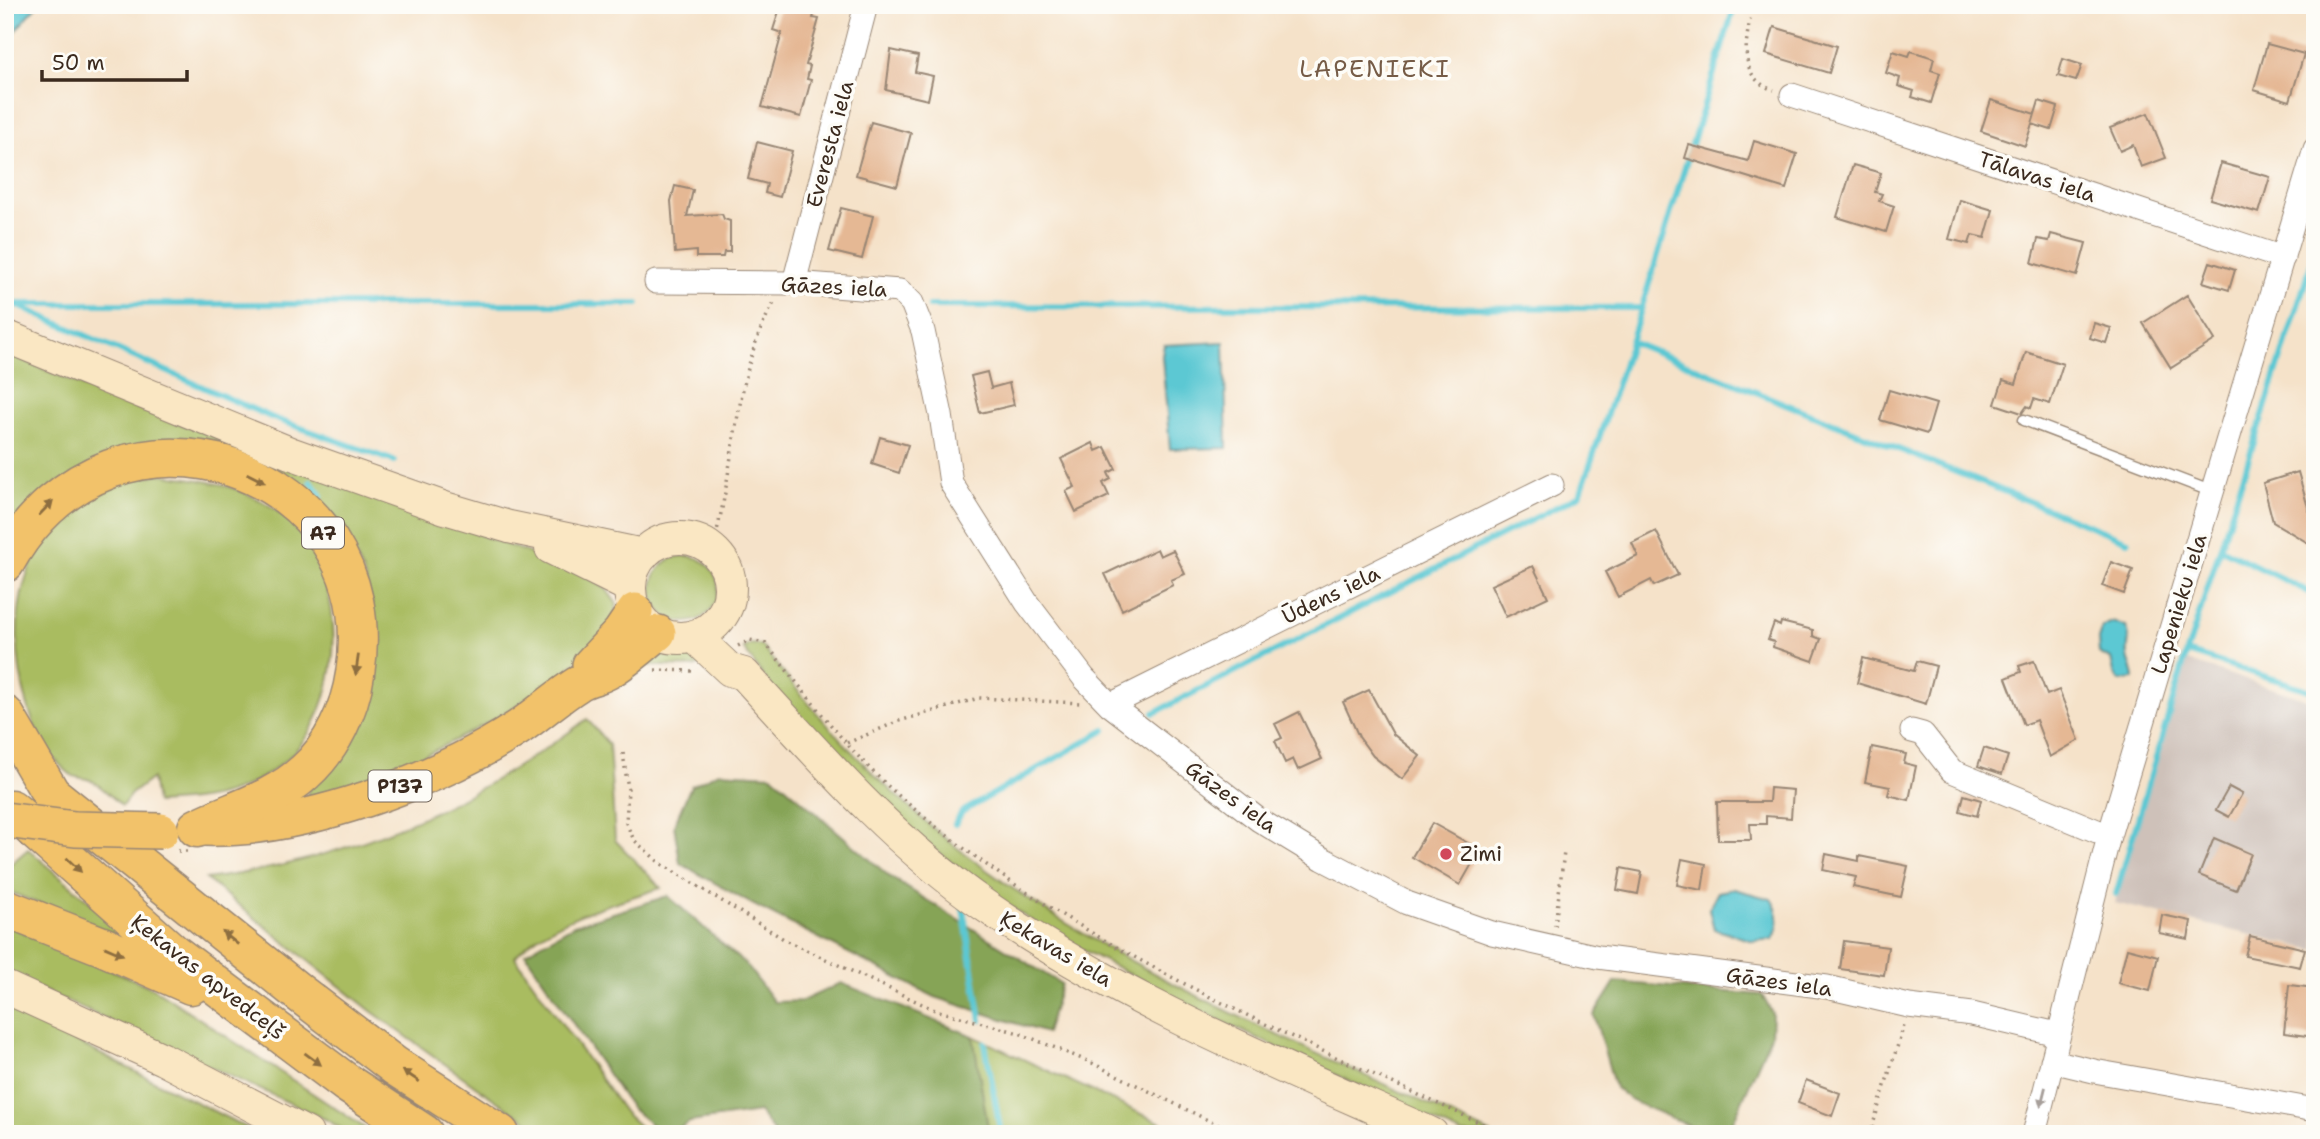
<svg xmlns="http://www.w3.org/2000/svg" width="2320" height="1139" viewBox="0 0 2320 1139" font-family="'Shantell Sans',sans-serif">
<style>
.industrial{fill:#cec1b9}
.green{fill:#a9bc60;stroke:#72733f;stroke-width:2}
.forest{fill:#86a456;stroke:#60673a;stroke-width:2}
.water{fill:#5cc8d3;stroke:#4c7978;stroke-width:2}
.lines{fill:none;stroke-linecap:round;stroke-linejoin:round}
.stream{stroke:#5cc8d3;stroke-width:6}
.building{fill:#e5b894}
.lane-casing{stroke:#988674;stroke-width:13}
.street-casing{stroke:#988674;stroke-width:25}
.secondary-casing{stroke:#988674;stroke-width:34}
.primary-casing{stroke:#988674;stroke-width:38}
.highway-casing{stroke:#988674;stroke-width:41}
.path{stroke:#988674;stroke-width:3.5;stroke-dasharray:2 5;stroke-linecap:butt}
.lane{stroke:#fff;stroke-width:10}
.street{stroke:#fff;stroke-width:23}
.secondary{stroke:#fae7c3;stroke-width:32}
.primary{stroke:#f2c26a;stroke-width:35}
.highway{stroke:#f2c26a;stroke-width:38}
.primary-bridge-casing{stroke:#988674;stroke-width:38;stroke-linecap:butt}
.path-bridge{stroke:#988674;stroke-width:3.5;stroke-dasharray:2 5;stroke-linecap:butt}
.primary-bridge{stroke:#f2c26a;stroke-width:35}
.oneway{fill:#8d6e40}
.oneway2{fill:#a79f9a}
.poi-dot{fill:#d1495b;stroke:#fdfcf7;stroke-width:2.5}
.labels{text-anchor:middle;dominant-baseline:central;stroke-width:7;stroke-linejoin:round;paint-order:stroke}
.shield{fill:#fdfcf7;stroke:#75695f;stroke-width:2}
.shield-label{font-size:19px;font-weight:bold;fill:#3b2a1e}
.street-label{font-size:21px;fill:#3b2a1e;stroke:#fdfcf7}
.poi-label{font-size:21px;fill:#3b2a1e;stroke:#fdfcf7;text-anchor:start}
.quarter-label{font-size:24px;letter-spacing:2px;fill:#765c47;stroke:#fdfcf7}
</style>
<rect width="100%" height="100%" fill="#fdfcf7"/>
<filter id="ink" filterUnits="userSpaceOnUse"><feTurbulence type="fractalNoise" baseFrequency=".0143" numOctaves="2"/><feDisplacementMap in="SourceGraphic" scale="14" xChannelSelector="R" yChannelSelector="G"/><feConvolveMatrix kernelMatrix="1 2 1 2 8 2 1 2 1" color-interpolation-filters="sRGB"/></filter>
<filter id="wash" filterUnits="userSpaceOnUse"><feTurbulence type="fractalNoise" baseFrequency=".00686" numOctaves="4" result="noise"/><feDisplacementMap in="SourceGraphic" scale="28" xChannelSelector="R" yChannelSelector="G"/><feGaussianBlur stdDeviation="1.57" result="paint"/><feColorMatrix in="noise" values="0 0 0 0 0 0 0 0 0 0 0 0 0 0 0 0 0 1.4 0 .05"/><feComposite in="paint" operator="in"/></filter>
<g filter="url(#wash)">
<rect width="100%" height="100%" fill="#f5e2c9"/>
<path class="industrial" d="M2187 661 2315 702V950L2115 903Z"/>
<path class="green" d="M5 352 103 395 583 573 606 589 617 604C611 675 373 790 306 796L373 657 372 604 363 571 345 535 329 511 308 492 170 441 5 533Z
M159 474C203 480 231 482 270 506 348 554 354 696 289 757 246 796 211 800 156 803L152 778 131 794 122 806C113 798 104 789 94 782 87 777 76 779 70 774 60 766 48 752 41 742 0 649 6 531 112 485 126 479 144 477 159 474Z
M652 589a33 33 0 1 1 66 0a33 33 0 1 1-66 0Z
M752 644 762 646C810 708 860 765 920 817 1081 958 1299 1043 1492 1134H1461L1400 1105 1225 1023 1052 934 1006 904 902 825 778 696 743 648Z
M663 647 695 649 709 661 694 667 639 665Z
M587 719 609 745 615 840 661 888C615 903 547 919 515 957L625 1113 648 1134H548L495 1100 371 1011 206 879C347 861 474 804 587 719Z
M28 849 124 931V938L5 890V869Z
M5 924 153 988 374 1134H350L327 1120 5 973Z
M5 1006 259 1134H5Z
M973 1036 1185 1134H989Z"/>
<path class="forest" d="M719 772 772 775 890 877 1061 984 1046 1033 935 997 752 904 680 863 674 825 691 786Z
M668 896 747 966 774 1002 802 1001 841 983 973 1036 989 1134H775L759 1112 690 1122 670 1134H663L631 1108 525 953 574 925Z
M1615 982 1762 995 1772 1013 1771 1035 1732 1124 1708 1134 1632 1101 1615 1088 1594 1015Z"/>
<path class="water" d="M5 5H37L5 44Z
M1224 342 1227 448 1170 449 1162 356 1164 345Z
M2112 622 2126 627C2132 638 2126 645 2128 656 2129 665 2134 669 2134 679L2120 681 2114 673 2111 659 2099 653 2098 639 2102 627Z
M1734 889 1771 899C1780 912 1781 925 1773 939L1753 941 1714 929 1709 909 1718 892Z"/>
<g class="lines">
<path class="stream" d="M1735 5 1631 342 2128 541
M5 300 273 418 394 461
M929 306 1641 308
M6 309 13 304H638
M311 482 321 496
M2222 549 2315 595
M2187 652 2315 692
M1154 713 1580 495 1631 342
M955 824 962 812 1105 730
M2116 894 2187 652 2315 252
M963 908 981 1020
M985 1043 1001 1134"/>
</g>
<g id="blocks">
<path class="building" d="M781 5H817L813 18 819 19 806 65 810 66 807 79 811 80 801 117 762 107 782 33 773 30Z
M1774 27 1837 46 1829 73 1766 54Z
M2267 44 2304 54 2290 101 2254 90Z
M891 50 918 56 915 72 933 76 928 100 886 90Z
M1893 51 1909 56 1911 51 1934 58 1931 70 1940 73 1931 103 1912 97 1914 91 1898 86 1900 78 1886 73Z
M2063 59 2082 65 2076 81 2058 76Z
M1991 100 2035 114 2025 146 1981 131Z
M2039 101 2058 107 2051 130 2032 124Z
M2148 113 2166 158 2141 167 2133 145 2120 151 2110 128Z
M871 122 911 133 897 186 856 175Z
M1754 141 1797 154 1786 189 1685 158 1689 145 1748 161Z
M757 142 792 151 780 197 765 193 767 184 748 179Z
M2221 163 2270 177 2259 213 2210 199Z
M1853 165 1881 173 1875 192 1882 194 1879 201 1894 206 1886 232 1837 217Z
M675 186 693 190 687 216 722 214 724 219 730 221V252H724L723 257H696V251L675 253 671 201Z
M1960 200 1993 210 1985 238 1972 235 1969 244 1949 239Z
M841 208 873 216 862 259 829 251Z
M2051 234 2086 243 2077 276 2032 263 2038 239 2049 241Z
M2210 262 2235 270 2229 290 2203 282Z
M2187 295 2215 340 2171 368 2143 323Z
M2094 323 2111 328 2106 343 2090 338Z
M2026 352 2063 364 2050 404 2034 399 2031 408 2027 406 2022 413 1995 404 2003 380 2016 384Z
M987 372 991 388 1009 383 1014 405 980 413 971 376Z
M1889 390 1936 404 1927 434 1880 420Z
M880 437 908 445 899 473 872 464Z
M1093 443 1096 451 1105 447 1116 469 1108 473 1111 479 1103 483 1109 496 1076 512 1066 491 1075 487 1061 459Z
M2298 472 2309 511 2315 514V547L2273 522 2263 483Z
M1656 531 1678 575 1654 586 1651 580 1618 597 1605 572 1638 556 1632 543Z
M1157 549 1160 556 1173 550 1185 574 1171 580 1173 585 1122 610 1105 574Z
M2111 562 2133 570 2124 594 2102 586Z
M1533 566 1548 597 1506 617 1491 585Z
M1781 622 1813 630V636L1821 639 1813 661 1773 647 1774 642 1768 640 1774 623 1780 626Z
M1863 658 1914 671 1917 661 1936 666 1926 704 1857 683Z
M2034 661 2047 695 2059 690 2079 740 2050 757 2036 720 2024 725 2006 678 2021 672 2019 666Z
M1369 690 1393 734 1420 756 1402 779 1373 756 1359 737 1343 702Z
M1299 712 1322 759 1298 770 1293 759 1285 763 1275 741 1282 738 1275 724Z
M1872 747 1906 754 1904 763 1916 766 1909 800 1888 795 1890 787 1865 782Z
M1984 748 2008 756 2002 774 1978 766Z
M2229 787 2242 794 2229 817 2216 810Z
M1770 788 1793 790 1791 818 1766 816V824H1750L1751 840H1718L1717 802H1769Z
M1964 795 1981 800 1977 816 1960 811Z
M1432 823 1480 850 1460 885 1412 857Z
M2214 838 2251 854 2236 890 2199 875Z
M1826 854 1859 861V856L1908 866 1901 897 1853 887 1856 877 1823 870Z
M1682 859 1706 864 1702 890 1677 885Z
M1621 868 1642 872 1638 894 1617 890Z
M2162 915 2191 921 2188 939 2159 933Z
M2250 936 2305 949 2300 967 2245 956Z
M1844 941 1888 947 1884 975 1840 969Z
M2127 948 2158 956 2150 991 2118 983Z
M2289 985 2315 988V1037L2284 1033Z
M1806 1080 1840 1093 1832 1116 1798 1103Z"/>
</g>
</g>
<g filter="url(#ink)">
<use href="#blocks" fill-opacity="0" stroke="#988674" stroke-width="2"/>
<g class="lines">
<defs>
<path id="lane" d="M2024 420 2213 492"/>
<path id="street" d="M1792 95 2283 258
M656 282 794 283 900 291 912 303 923 331 941 415 951 483 1027 603 1084 678 1110 705 1259 820 1323 859 1407 903 1492 933 1598 957 1827 987 1909 1006 1972 1014 2057 1034
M794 283 866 5
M1110 705 1552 485
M1912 731 1923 734 1952 771 2109 836
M2052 1061 2094 1071 2315 1110
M2034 1134 2109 836 2315 149"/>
<path id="secondary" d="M5 336 290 453 445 508 509 527 643 555
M630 588a50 50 0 1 1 100 0a50 50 0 1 1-100 0Z
M551 548 630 587
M695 637 730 670 744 674C818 755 893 842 984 905 1122 1001 1279 1065 1432 1134
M5 987 163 1059 307 1134"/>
<path id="primary" d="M590 665 620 633 635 611
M203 828C301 831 436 781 518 728 539 714 557 697 578 684 587 678 598 677 607 672 625 662 642 646 658 633"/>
<path id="highway" d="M5 563C113 368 389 467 355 674 350 709 332 748 305 772 275 800 233 810 197 828
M5 715 51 794 298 992 395 1066 500 1134
M11 809 173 953 348 1084 424 1134
M5 908 102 946 191 985"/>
</defs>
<use href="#lane" class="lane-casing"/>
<use href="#street" class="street-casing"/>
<use href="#secondary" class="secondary-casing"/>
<use href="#primary" class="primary-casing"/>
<use href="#highway" class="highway-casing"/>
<path class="path" d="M1754 5C1746 35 1735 78 1774 90
M712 549C735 474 734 369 774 303
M738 646 750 640 765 643C805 692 842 744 889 787 1066 946 1291 1035 1504 1134
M655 670 693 671
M847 743 899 721 979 698 1080 703
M623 753 628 789 626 823 634 840 660 863 787 941 935 1010 1019 1033 1092 1063 1236 1134
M1555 926 1564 852
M1870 1134 1904 1025"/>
<use href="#lane" class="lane"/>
<use href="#street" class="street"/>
<use href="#secondary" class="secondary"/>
<use href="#primary" class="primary"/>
<use href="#highway" class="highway"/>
<defs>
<path id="primary-bridge" d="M5 820 75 829 161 831"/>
</defs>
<use href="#primary-bridge" class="primary-bridge-casing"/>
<path class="path-bridge" d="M178 851H187"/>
<use href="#primary-bridge" class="primary-bridge"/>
</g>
<defs><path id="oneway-solid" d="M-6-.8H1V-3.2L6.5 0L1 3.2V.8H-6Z" transform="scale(1.75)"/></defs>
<g class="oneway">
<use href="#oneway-solid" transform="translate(256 478) rotate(27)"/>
<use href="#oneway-solid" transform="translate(46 508) rotate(-46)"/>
<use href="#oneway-solid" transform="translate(357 665) rotate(98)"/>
<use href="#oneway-solid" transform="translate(74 865) rotate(44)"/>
<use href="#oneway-solid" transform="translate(230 938) rotate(-141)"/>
<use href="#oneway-solid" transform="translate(114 951) rotate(23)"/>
<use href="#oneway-solid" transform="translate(313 1059) rotate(36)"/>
<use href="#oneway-solid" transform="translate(411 1076) rotate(-146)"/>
</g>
<use class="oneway2" href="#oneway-solid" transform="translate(2043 1097) rotate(104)"/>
</g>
<circle class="poi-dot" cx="1446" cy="854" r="7"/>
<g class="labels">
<g class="shield">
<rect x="302" y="517.5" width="42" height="31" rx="5"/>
<rect x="368.5" y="770.5" width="63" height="31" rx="5"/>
</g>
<g class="shield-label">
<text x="323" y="533">A7</text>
<text x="400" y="786">P137</text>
</g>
<g class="street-label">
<text transform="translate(830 144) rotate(-75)">Everesta iela</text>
<text transform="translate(2037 177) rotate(18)">Tālavas iela</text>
<text transform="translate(834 287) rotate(3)">Gāzes iela</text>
<text transform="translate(1331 595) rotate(-26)">Ūdens iela</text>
<text transform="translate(2179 604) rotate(-73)">Lapenieku iela</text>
<text transform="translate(1231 797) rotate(36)">Gāzes iela</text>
<text transform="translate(1056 949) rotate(31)">Ķekavas iela</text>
<text transform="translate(208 977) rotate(38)">Ķekavas apvedceļš</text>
<text transform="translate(1779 982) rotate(8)">Gāzes iela</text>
</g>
<g class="poi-label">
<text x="1460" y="854">Zimi</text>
</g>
<g class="quarter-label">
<text x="1375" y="69">LAPENIEKI</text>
</g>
</g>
<rect width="2320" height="1139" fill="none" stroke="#fdfcf7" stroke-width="28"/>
<path d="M42 70v10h145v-10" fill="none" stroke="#3b2a1e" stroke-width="3.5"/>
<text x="52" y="70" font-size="21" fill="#3b2a1e" stroke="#fdfcf7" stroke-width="5" paint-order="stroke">50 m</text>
</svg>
